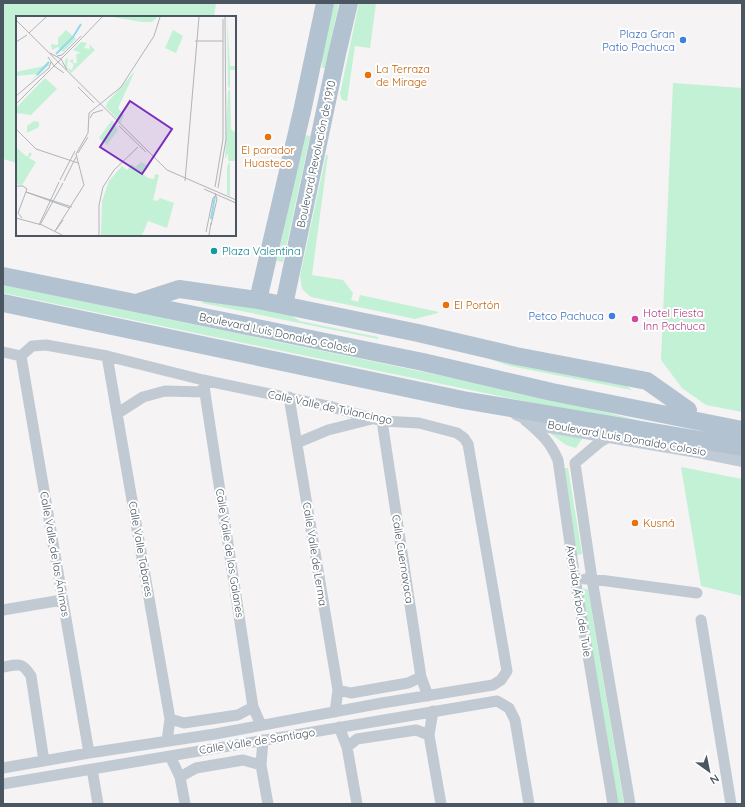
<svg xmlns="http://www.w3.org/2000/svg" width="745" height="807" viewBox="0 0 745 807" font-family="Quicksand,sans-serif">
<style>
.green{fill:#c3f1d5}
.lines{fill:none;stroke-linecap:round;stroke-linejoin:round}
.street{stroke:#c1cad2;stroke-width:11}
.secondary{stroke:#c1cbd6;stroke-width:16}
.primary{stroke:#b3c2d1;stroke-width:18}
.shop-dot{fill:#3f7fe0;stroke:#fff;stroke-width:1.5}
.food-dot{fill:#e8710a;stroke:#fff;stroke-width:1.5}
.culture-dot{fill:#0f9aa8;stroke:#fff;stroke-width:1.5}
.hotel-dot{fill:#d1479c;stroke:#fff;stroke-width:1.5}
.labels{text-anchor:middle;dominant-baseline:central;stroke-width:4;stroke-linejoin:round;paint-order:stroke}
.shop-label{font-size:11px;fill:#366cbe;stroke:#fff;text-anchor:end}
.food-label{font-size:11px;fill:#c56008;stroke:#fff;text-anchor:start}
.street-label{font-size:11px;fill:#4a5661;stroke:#fff}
.culture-label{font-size:11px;fill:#0d838f;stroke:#fff;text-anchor:start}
.hotel-label{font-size:11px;fill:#b23c85;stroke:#fff;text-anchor:start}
.inset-river{fill:none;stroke:#90daee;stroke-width:2}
.inset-road{fill:none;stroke:#b1b4b9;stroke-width:1}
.view{fill:#7b2cbf;fill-opacity:0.15;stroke:#7b2cbf;stroke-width:2}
.inset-edge{fill:none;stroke:#4a5661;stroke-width:2}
</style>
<rect width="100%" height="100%" fill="#f5f3f3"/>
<path class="green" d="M3 3H216L214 17H17V163L3 159Z
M332 3H339L325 68H322V45Z
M359 3H376L370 48 355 46 347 101 342 100 340 94Z
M673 83 742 88V412L706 405 682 388 661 360Z
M304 135 310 136 283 262 277 261Z
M326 155H328L312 275 343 280 353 293 351 300 358 302 360 295 439 312 438 313 415 319 311 297 302 289 300 276Z
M3 285 540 396 661 426 538 404 3 293Z
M218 300 290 315 300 321 378 337V339L202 303 203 301Z
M481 356 623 383 632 390 510 366Z
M547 431 584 436 576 448 566 445Z
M681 467 742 479V596L701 586Z
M563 468H568L582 554 577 555Z
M581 589H588L624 804H618Z"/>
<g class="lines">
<path class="street" d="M3 352 21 356
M21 356 89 753
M107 356 170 719 167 741
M203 380 253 707 261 725
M289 397 338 690 335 712
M118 413 143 397 165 391 205 392
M525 420C541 434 549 440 558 460L574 572 613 804
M382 421 421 677 428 696
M611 436 600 442 575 463 592 579 630 804
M297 443 328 430 372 419
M585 579H592L697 593
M3 610 62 600
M701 620 731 804
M3 667C19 664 22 662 31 676L44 761
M338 690 351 693 408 683 421 677
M433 711 429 735 441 804
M170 719 184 723 238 715 253 707
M339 727 347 747 357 804
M263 740 261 765 268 804
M347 747 357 739 416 730 429 735
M170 756 180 777 185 804
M3 768 89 753 215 734 382 703 493 685 501 680 507 671 468 444 464 438 457 433 419 423 382 421 332 407 203 380 107 356 46 345 32 346 21 356
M92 769 98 804
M180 777 196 768 243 760 261 765
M3 784 497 701 509 708 515 720 529 804"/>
<path class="secondary" d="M518 413 544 424 692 449 742 459"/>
<path class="primary" d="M3 276 423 362 552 392 742 430
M258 300 303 107 325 3
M3 303 463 400 742 447
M136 303 179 289 258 300 418 333 516 356 647 381 688 410
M284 305 337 54 349 3"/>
</g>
<g class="shop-dot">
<circle cx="683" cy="40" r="4"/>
<circle cx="612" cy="316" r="4"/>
</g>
<g class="food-dot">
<circle cx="368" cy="75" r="4"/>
<circle cx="268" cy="137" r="4"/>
<circle cx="446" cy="305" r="4"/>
<circle cx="635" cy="523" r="4"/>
</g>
<circle class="culture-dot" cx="214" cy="251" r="4"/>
<circle class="hotel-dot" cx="635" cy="319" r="4"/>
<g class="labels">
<g class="shop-label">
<text x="675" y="34">Plaza Gran<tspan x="675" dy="13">Patio Pachuca</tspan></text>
<text x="604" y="316">Petco Pachuca</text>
</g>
<g class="food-label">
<text x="376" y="69">La Terraza<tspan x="376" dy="13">de Mirage</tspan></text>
<text x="268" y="150" text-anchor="middle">El parador<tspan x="268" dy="13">Huasteco</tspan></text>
<text x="454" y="305">El Portón</text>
<text x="643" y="523">Kusná</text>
</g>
<g class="street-label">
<text transform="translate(316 154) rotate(-78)">Boulevard Revolución de 1910</text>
<text transform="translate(278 333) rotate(12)">Boulevard Luis Donaldo Colosio</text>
<text transform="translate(330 407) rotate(12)">Calle Valle de Tulancingo</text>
<text transform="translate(627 438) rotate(10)">Boulevard Luis Donaldo Colosio</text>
<text transform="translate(141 549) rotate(80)">Calle Valle Tabares</text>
<text transform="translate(230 553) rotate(81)">Calle Valle de los Galanes</text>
<text transform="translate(55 554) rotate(80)">Calle Valle de las Ánimas</text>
<text transform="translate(315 554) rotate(81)">Calle Valle de Lerma</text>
<text transform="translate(403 559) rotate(81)">Calle Cuernavaca</text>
<text transform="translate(579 601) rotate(81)">Avenida Árbol del Tule</text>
<text transform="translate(257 741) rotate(-9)">Calle Valle de Santiago</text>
</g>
<g class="culture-label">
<text x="222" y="251">Plaza Valentina</text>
</g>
<g class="hotel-label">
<text x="643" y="313">Hotel Fiesta<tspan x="643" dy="13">Inn Pachuca</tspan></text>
</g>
</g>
<g transform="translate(16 16)">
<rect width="220" height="220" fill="#f5f3f3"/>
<path d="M97 1H141L136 6H126ZM211 1 214 50H220V54H214V73L212 70ZM50 14 60 23 47 36 42 31 36 34 35 28 42 29V22ZM157 14 167 20 160 37 149 32ZM65 26 71 27 68 32 74 33 73 28 79 34 55 57 49 51V44L52 41 51 52 56 54 58 48 53 45 57 43V47H61L60 38 65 37 57 34ZM33 45V49L15 65 21 58 0 60V56L28 50ZM119 55 102 92 108 99 105 107 90 91 91 87ZM29 62 41 73 15 99 0 97V92ZM214 74 215 113 218 116 220 113V145H212V137L209 143 212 75ZM96 104 102 114 91 129 83 122ZM18 105 23 106V111L11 117V110ZM1 132 11 141 14 136 16 138 13 142 20 146 6 169 0 168ZM125 146 133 150 127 158 132 162 138 163 139 158 143 159 137 184 141 185 144 182 158 187 151 212 132 205 126 219H85L86 185 93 165 106 150 111 154 116 148 119 151ZM214 146V180L211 179V150Z" fill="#c3f1d5"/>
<path class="inset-river" d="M40 38 57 21 65 8M21 59 33 46M195 203 199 180"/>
<path class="inset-road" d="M0 4 151 154 220 184M13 17 30 1M65 23 86 1M179 25H207M0 26 11 19M34 37 45 43 51 54M41 40 46 39 65 20M32 41 38 50 48 57M62 71 78 87M0 80 33 52 35 46M0 88 66 22M74 102 77 97 87 94M103 110 130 136M0 113 20 133 62 147M62 137 72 121M44 164 59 135M48 165 60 141M169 165 183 1M0 170H7L11 173 2 197 6 202M199 171 207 123V3M202 172 210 123 209 1M188 173 220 187M54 192 10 176 56 191M0 202 26 209 46 219M23 209 43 166M24 209 47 167M195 209 201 183 199 177M40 214 47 204M39 215 68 169 60 138 72 117 73 97 105 71 138 20 144 1M190 216 197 182 201 178M83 219V189L87 171 98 154 122 131M193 219 195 207"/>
<path class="view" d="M114 85 156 113 126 158 84 131Z"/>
<rect width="220" height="220" class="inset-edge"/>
</g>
<rect width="745" height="807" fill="none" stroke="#4a5661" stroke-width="8"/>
<g transform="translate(709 771) rotate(147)" stroke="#ffffff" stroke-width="3" paint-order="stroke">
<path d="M0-3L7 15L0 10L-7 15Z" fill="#4a5661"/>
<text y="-6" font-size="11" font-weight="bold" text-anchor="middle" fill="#4a5661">N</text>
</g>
</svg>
